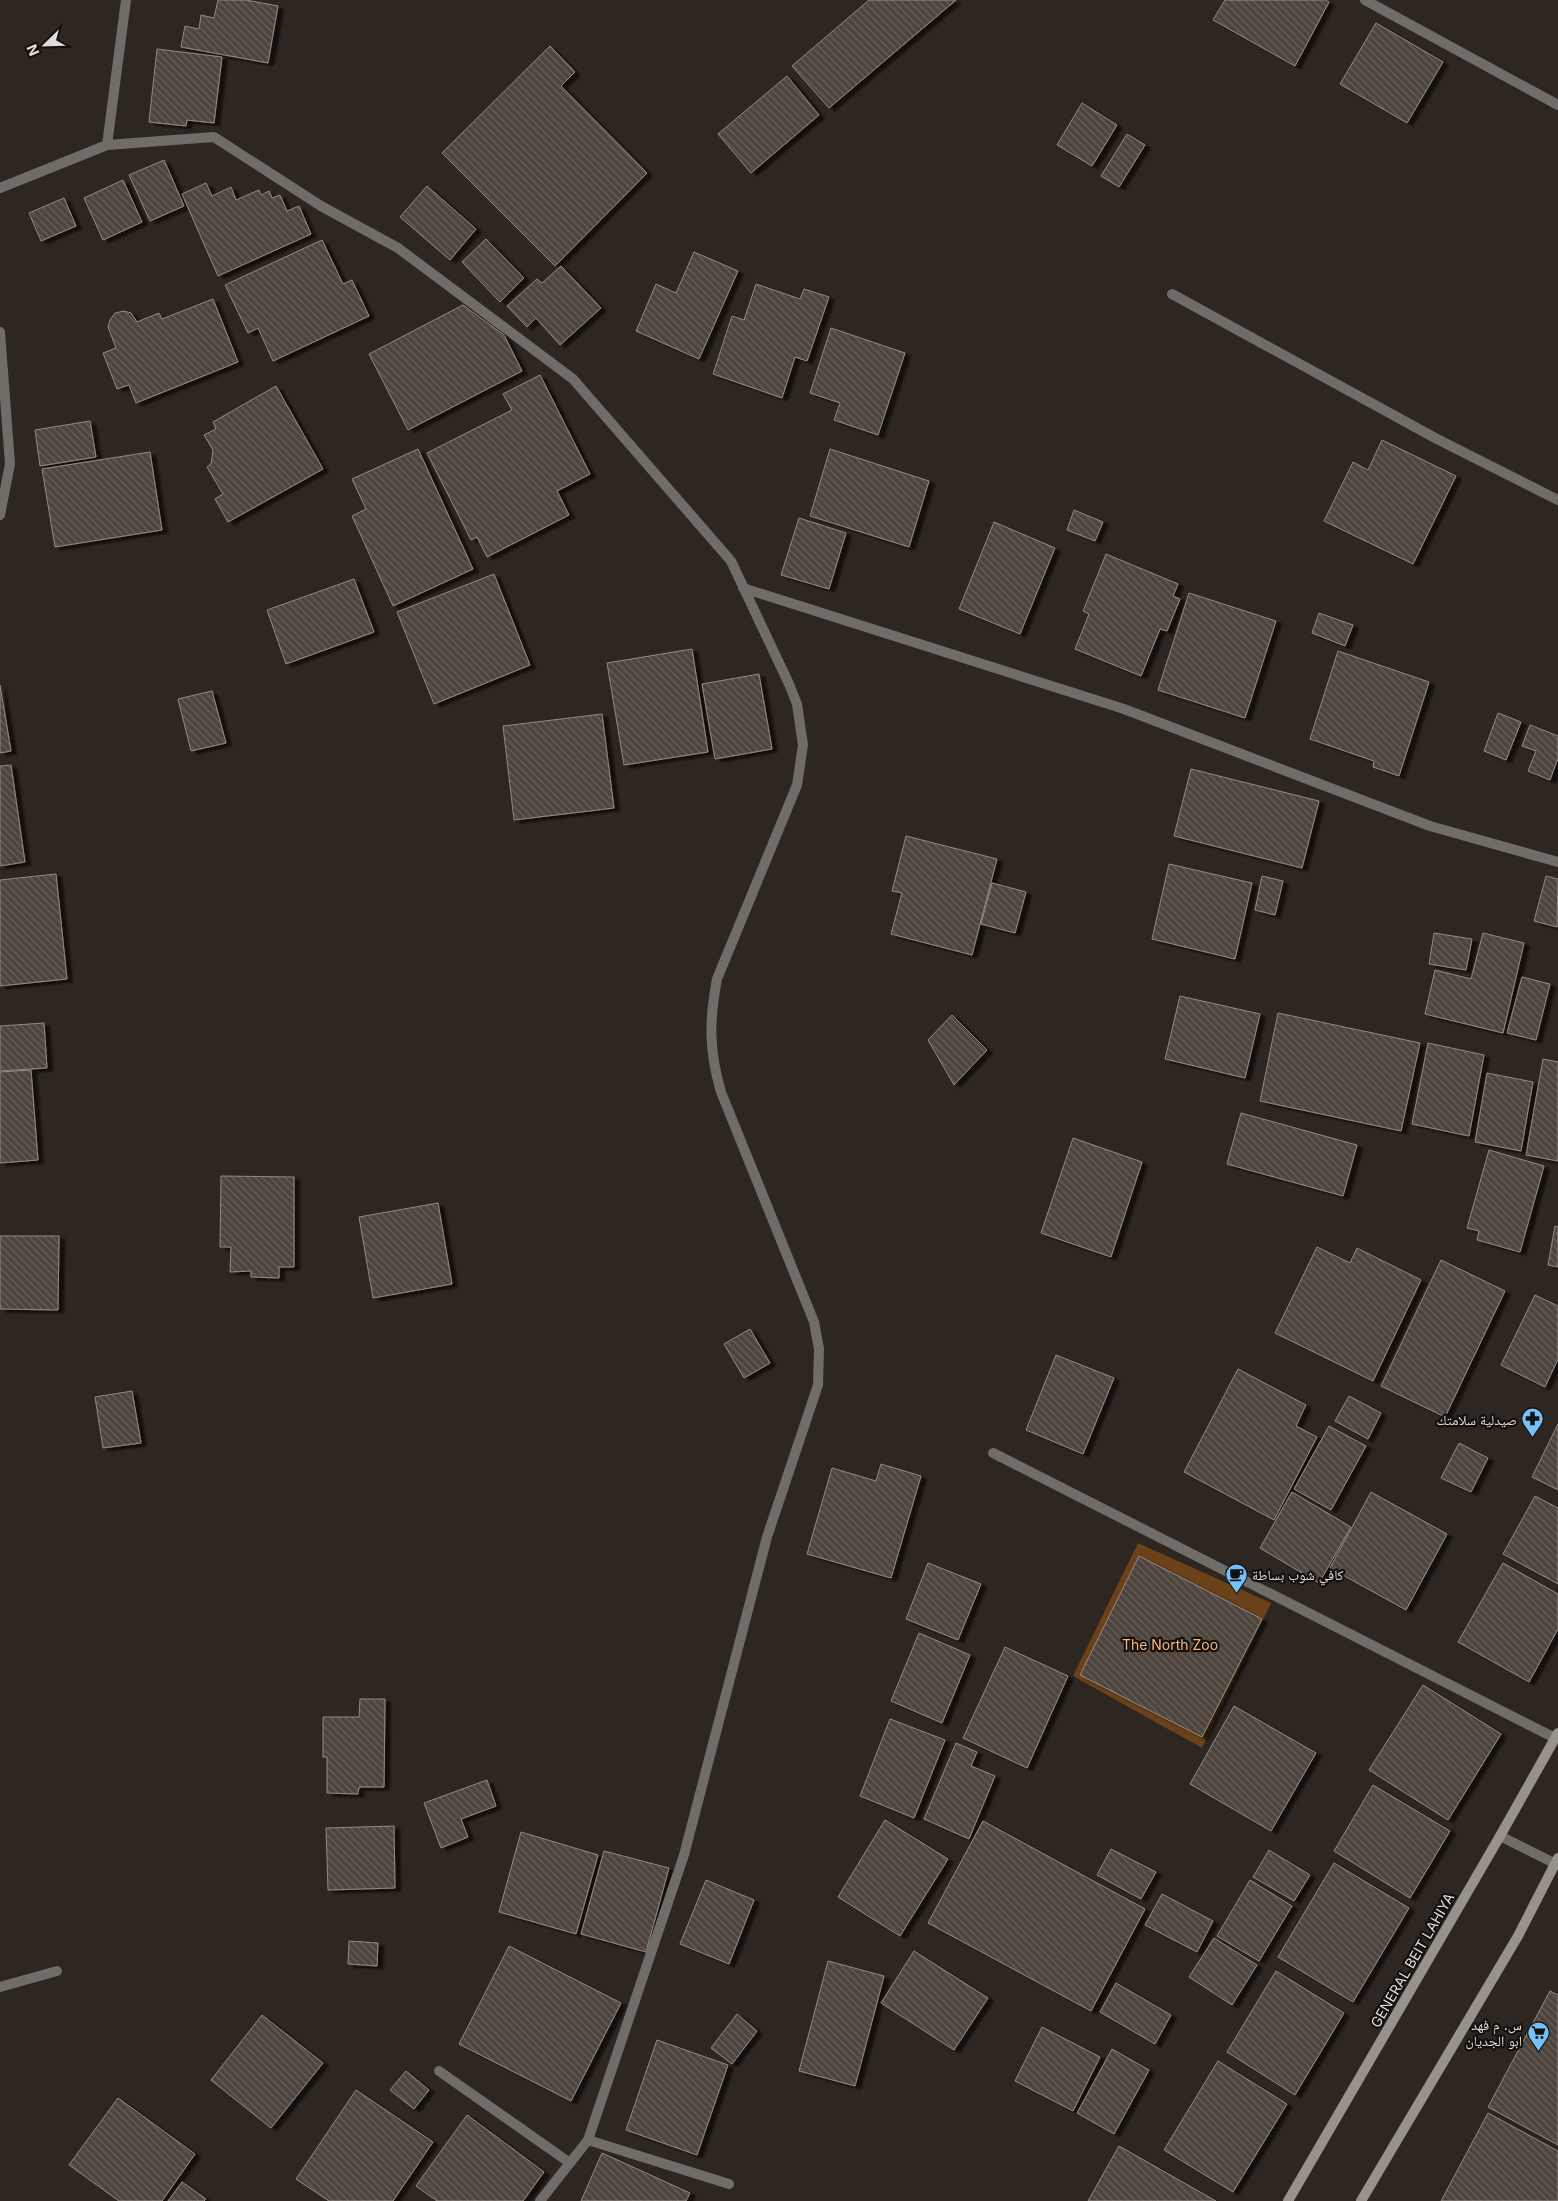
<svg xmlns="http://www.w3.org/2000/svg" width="1558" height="2201" viewBox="0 0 1558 2201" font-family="Inter,'Noto Naskh Arabic',sans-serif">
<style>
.garden{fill:#6a4119}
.building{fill:url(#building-back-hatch);stroke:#938a82;filter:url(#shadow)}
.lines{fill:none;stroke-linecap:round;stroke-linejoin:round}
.lane{stroke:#706c68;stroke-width:10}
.street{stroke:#706c68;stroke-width:10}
.secondary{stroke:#98928c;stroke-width:10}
.labels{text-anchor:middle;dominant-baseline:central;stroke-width:4.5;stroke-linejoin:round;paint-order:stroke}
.poi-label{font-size:14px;fill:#e2ddd9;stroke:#14100d;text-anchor:end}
.park-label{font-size:14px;fill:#fdb77a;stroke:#14100d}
.street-label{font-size:14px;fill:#e2ddd9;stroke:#14100d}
</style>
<defs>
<pattern id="building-back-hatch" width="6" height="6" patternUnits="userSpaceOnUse" patternTransform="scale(1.25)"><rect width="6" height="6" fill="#4e453e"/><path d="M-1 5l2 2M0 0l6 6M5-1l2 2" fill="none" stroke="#675f59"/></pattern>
<filter id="shadow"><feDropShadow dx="5.5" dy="3" stdDeviation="1" flood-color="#0009"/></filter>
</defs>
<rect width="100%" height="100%" fill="#2e2620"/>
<path class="garden" d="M1138 1543 1271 1603 1202 1748 1073 1676Z"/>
<path class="building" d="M218 0H246L278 6 268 63 181 47 185 26 199 29 201 15 214 18Z
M869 0H956L829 108 792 66Z
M1225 0H1325L1329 2 1295 66 1213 20Z
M1376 23 1443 62 1407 123 1340 84Z
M550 46 575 72 561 86 647 173 555 266 442 153Z
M157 49 222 57 214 123 187 120 186 126 149 122Z
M787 76 819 115 751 173 718 134Z
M1082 103 1117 125 1092 166 1057 145Z
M1127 134 1145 145 1119 187 1101 176Z
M164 160 184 206 150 221 129 175Z
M123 180 142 222 103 240 84 198Z
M206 183 212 196 231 187 236 200 259 190 261 195 269 191 272 198 280 195 287 211 299 206 311 234 218 276 182 194Z
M427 186 476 229 450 260 400 217Z
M64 198 76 226 41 241 29 213Z
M486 239 524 278 500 302 462 262Z
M322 240 343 284 352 280 369 316 273 361 258 328 248 333 225 285Z
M694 252 738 271 699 359 636 331 656 284 676 293Z
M561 266 601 308 560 345 536 318 527 327 507 306 537 279 542 283Z
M756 284 800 299 804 289 829 297 807 361 795 357 782 398 713 374 732 316 744 320Z
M213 299 238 362 136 403 129 385 117 389 103 353 116 348 108 327 110 320 115 313 124 311 131 313 137 322 159 313 162 319Z
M463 305 504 335 522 371 408 430 369 354Z
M831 328 905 353 878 435 834 420 840 403 810 393Z
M540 375 590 474 557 491 569 515 487 557 477 537 471 540 427 453 512 410 503 394Z
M276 386 323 469 228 522 215 499 223 494 207 467 211 464 213 450 204 435 216 429 213 422Z
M90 421 96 457 40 466 35 430Z
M1382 440 1456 476 1413 564 1324 521 1353 462 1368 470Z
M418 449 473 569 393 606 352 516 366 509 352 479Z
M830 449 929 481 909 547 810 516Z
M150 452 162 530 55 547 42 469Z
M1074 510 1103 522 1095 541 1067 530Z
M799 518 846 533 829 589 781 575Z
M994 522 1055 548 1020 634 959 609Z
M1106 554 1178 584 1173 596 1180 599 1167 631 1160 629 1141 676 1075 649 1089 614 1083 611Z
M494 574 530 665 434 704 397 612Z
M354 579 374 632 286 664 267 610Z
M1189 593 1276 621 1245 718 1158 690Z
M1319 613 1353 625 1345 646 1312 633Z
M692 649 708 752 624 765 607 663Z
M1338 651 1429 682 1399 776 1373 767 1374 761 1310 739Z
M759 674 772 749 715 759 702 684Z
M0 685 11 751 0 753Z
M212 691 226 743 191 751 178 699Z
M1498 713 1521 722 1506 760 1484 751Z
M602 714 614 808 514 820 503 726Z
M1530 725 1558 736V758L1550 780 1528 771 1536 751 1522 746Z
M11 765 25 862 0 866V766Z
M1191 769 1319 801 1302 868 1174 836Z
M906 836 997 859 972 955 891 934 902 893 892 891Z
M1169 864 1252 883 1235 959 1152 939Z
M56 874 67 979 0 986V880Z
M1262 876 1283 881 1275 915 1255 910Z
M1546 876 1558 879 1557 927 1534 921Z
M992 883 1026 892 1015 933 981 924Z
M1434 933 1472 939 1466 970 1429 964Z
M1483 933 1524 943 1503 1033 1425 1014 1435 970 1471 979Z
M1522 977 1550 984 1536 1040 1507 1033Z
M1180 996 1260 1014 1245 1078 1165 1059Z
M1278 1013 1420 1043 1401 1131 1260 1101Z
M952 1015 987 1050 954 1085 928 1040Z
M44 1023 47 1068 0 1071V1026Z
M1428 1043 1484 1055 1469 1136 1412 1124Z
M1543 1059 1558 1062V1161L1526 1155Z
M31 1070 38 1160 0 1163V1072Z
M1487 1073 1533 1082 1521 1151 1475 1142Z
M1241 1113 1357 1145 1343 1196 1227 1164Z
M1073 1138 1142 1162 1111 1257 1041 1233Z
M1489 1150 1544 1166 1520 1252 1477 1240 1479 1231 1467 1228Z
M221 1176 294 1177V1267H279V1278L251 1277V1271L230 1272 231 1247H220Z
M438 1203 452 1284 373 1298 359 1217Z
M1555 1226 1558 1227V1267L1548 1265Z
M0 1236H59L58 1310 0 1309Z
M1317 1247 1350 1263 1357 1248 1421 1280 1373 1381 1275 1333Z
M1441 1260 1505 1291 1445 1417 1381 1386Z
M1535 1295 1558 1306V1359L1545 1387 1501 1365Z
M750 1329 770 1363 744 1378 724 1344Z
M1056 1355 1114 1378 1083 1454 1026 1430Z
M1238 1369 1306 1405 1296 1426 1317 1437 1274 1520 1184 1472Z
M132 1391 141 1443 103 1448 95 1397Z
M1349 1396 1381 1413 1368 1439 1335 1421Z
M1558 1424V1490L1532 1477Z
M1329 1426 1366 1446 1331 1510 1294 1489Z
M1459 1443 1488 1458 1471 1492 1441 1478Z
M881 1464 921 1476 891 1578 807 1554 832 1468 876 1481Z
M1292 1492 1351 1527 1319 1583 1260 1548Z
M1371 1492 1447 1534 1406 1610 1330 1568Z
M1535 1496 1558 1508V1584L1503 1554Z
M1139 1556 1262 1619 1202 1737 1080 1675Z
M928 1563 981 1584 958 1640 906 1619Z
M1503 1563 1558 1594V1629L1529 1682 1458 1642Z
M919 1633 970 1655 942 1723 891 1701Z
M1005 1647 1068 1676 1027 1768 963 1738Z
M1423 1685 1501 1734 1448 1820 1369 1770Z
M360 1699H385L384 1787H359L358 1794 327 1793V1757H323V1717H359Z
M1234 1706 1316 1753 1271 1831 1190 1784Z
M890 1719 945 1740 914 1818 860 1796Z
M956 1743 977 1752 971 1766 995 1776 969 1839 924 1819Z
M487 1780 496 1806 461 1819 468 1837 441 1848 424 1803Z
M1373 1785 1450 1831 1410 1898 1334 1851Z
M885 1820 948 1859 900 1936 838 1897Z
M983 1821 1145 1909 1091 2011 928 1923Z
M394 1826 395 1888 328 1890 326 1828Z
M521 1832 598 1855 576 1934 499 1912Z
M1111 1849 1156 1872 1141 1899 1097 1875Z
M1269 1850 1310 1875 1294 1901 1253 1877Z
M604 1851 669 1868 646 1952 581 1934Z
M1334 1863 1409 1908 1353 2002 1278 1957Z
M706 1880 754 1900 729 1964 680 1944Z
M1250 1880 1292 1906 1259 1961 1217 1936Z
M1162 1894 1213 1921 1197 1952 1145 1925Z
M1214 1938 1257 1965 1232 2005 1189 1977Z
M349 1941 378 1943 377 1966 348 1964Z
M509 1946 621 2003 571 2101 459 2044Z
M914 1951 988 1998 954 2050 881 2003Z
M828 1961 884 1976 855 2086 799 2071Z
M1276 1971 1344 2013 1295 2095 1227 2052Z
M1116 1983 1171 2015 1155 2044 1100 2012Z
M1550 1991 1558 1995V2145L1488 2107Z
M737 2014 757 2031 732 2064 711 2048Z
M262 2015 323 2063 271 2128 211 2080Z
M1042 2027 1100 2057 1073 2111 1015 2081Z
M657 2040 728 2065 697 2155 626 2130Z
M1112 2049 1149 2070 1114 2134 1077 2113Z
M1218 2061 1287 2104 1233 2192 1164 2150Z
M406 2071 429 2090 414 2109 390 2090Z
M356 2090 433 2142 393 2201H329L296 2179Z
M118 2098 195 2154 162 2201H119L69 2165Z
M1488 2113 1558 2151V2201H1441Z
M467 2115 544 2172 523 2201H437L416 2186Z
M1119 2146 1216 2201H1088Z
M602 2153 690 2193 686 2201H581Z
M182 2182 206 2199 204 2201H168Z"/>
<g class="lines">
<path class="lane" d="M1365 0 1558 105
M1172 294 1437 439 1558 500
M993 1453 1555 1738
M439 2071 570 2163
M588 2140 729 2184"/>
<path class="street" d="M107 145 214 137 321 206 398 248 573 379 731 561 789 684 797 704 803 745 797 785 717 979C709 1021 709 1051 721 1092L814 1322 819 1349 818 1385 767 1537 684 1855 588 2140 540 2201
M0 188 107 145 126 0
M0 332 10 464 0 515
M743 588 1124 709 1430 826 1558 862
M1500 1836 1558 1865
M0 1987 57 1971"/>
<path class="secondary" d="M1288 2201 1500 1836 1558 1733
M1361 2201 1518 1936 1558 1858"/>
</g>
<defs>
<symbol id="pharmacy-pin" viewBox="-11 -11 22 30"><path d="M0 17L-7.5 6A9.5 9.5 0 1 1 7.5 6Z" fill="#75c0f6" stroke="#14100d"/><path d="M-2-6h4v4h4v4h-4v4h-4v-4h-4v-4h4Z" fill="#111"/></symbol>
<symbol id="cafe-pin" viewBox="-11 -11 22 30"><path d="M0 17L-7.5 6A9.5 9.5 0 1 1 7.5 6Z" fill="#75c0f6" stroke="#14100d"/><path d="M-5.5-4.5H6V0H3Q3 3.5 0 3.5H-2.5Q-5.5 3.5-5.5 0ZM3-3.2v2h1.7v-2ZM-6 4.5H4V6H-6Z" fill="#111"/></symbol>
<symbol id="supermarket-pin" viewBox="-11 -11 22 30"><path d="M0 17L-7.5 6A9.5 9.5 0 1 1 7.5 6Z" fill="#75c0f6" stroke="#14100d"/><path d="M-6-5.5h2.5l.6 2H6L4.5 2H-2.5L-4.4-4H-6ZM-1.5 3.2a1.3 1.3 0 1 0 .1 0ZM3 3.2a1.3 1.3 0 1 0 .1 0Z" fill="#111"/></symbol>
</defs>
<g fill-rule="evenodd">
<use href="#pharmacy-pin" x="1520" y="1406" width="25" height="34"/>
<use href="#cafe-pin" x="1224" y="1562" width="25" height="34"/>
<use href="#supermarket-pin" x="1526" y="2020" width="25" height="34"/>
</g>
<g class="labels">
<g class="poi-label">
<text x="1517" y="1419">صيدلية سلامتك</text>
<text x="1252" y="1574" text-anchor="start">كافي شوب بساطة</text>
<text x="1522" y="2024">س. م فهد<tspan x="1522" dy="16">ابو الجديان</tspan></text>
</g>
<g class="park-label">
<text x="1170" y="1644">The North Zoo</text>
</g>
<g class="street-label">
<text transform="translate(1412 1960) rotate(-60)">GENERAL BEIT LAHIYA</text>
</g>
</g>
<g transform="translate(45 45) rotate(247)" stroke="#14100d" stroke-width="4" paint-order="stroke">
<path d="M0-4L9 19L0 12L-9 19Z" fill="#e2ddd9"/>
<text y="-8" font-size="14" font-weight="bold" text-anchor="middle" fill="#e2ddd9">N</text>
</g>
</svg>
